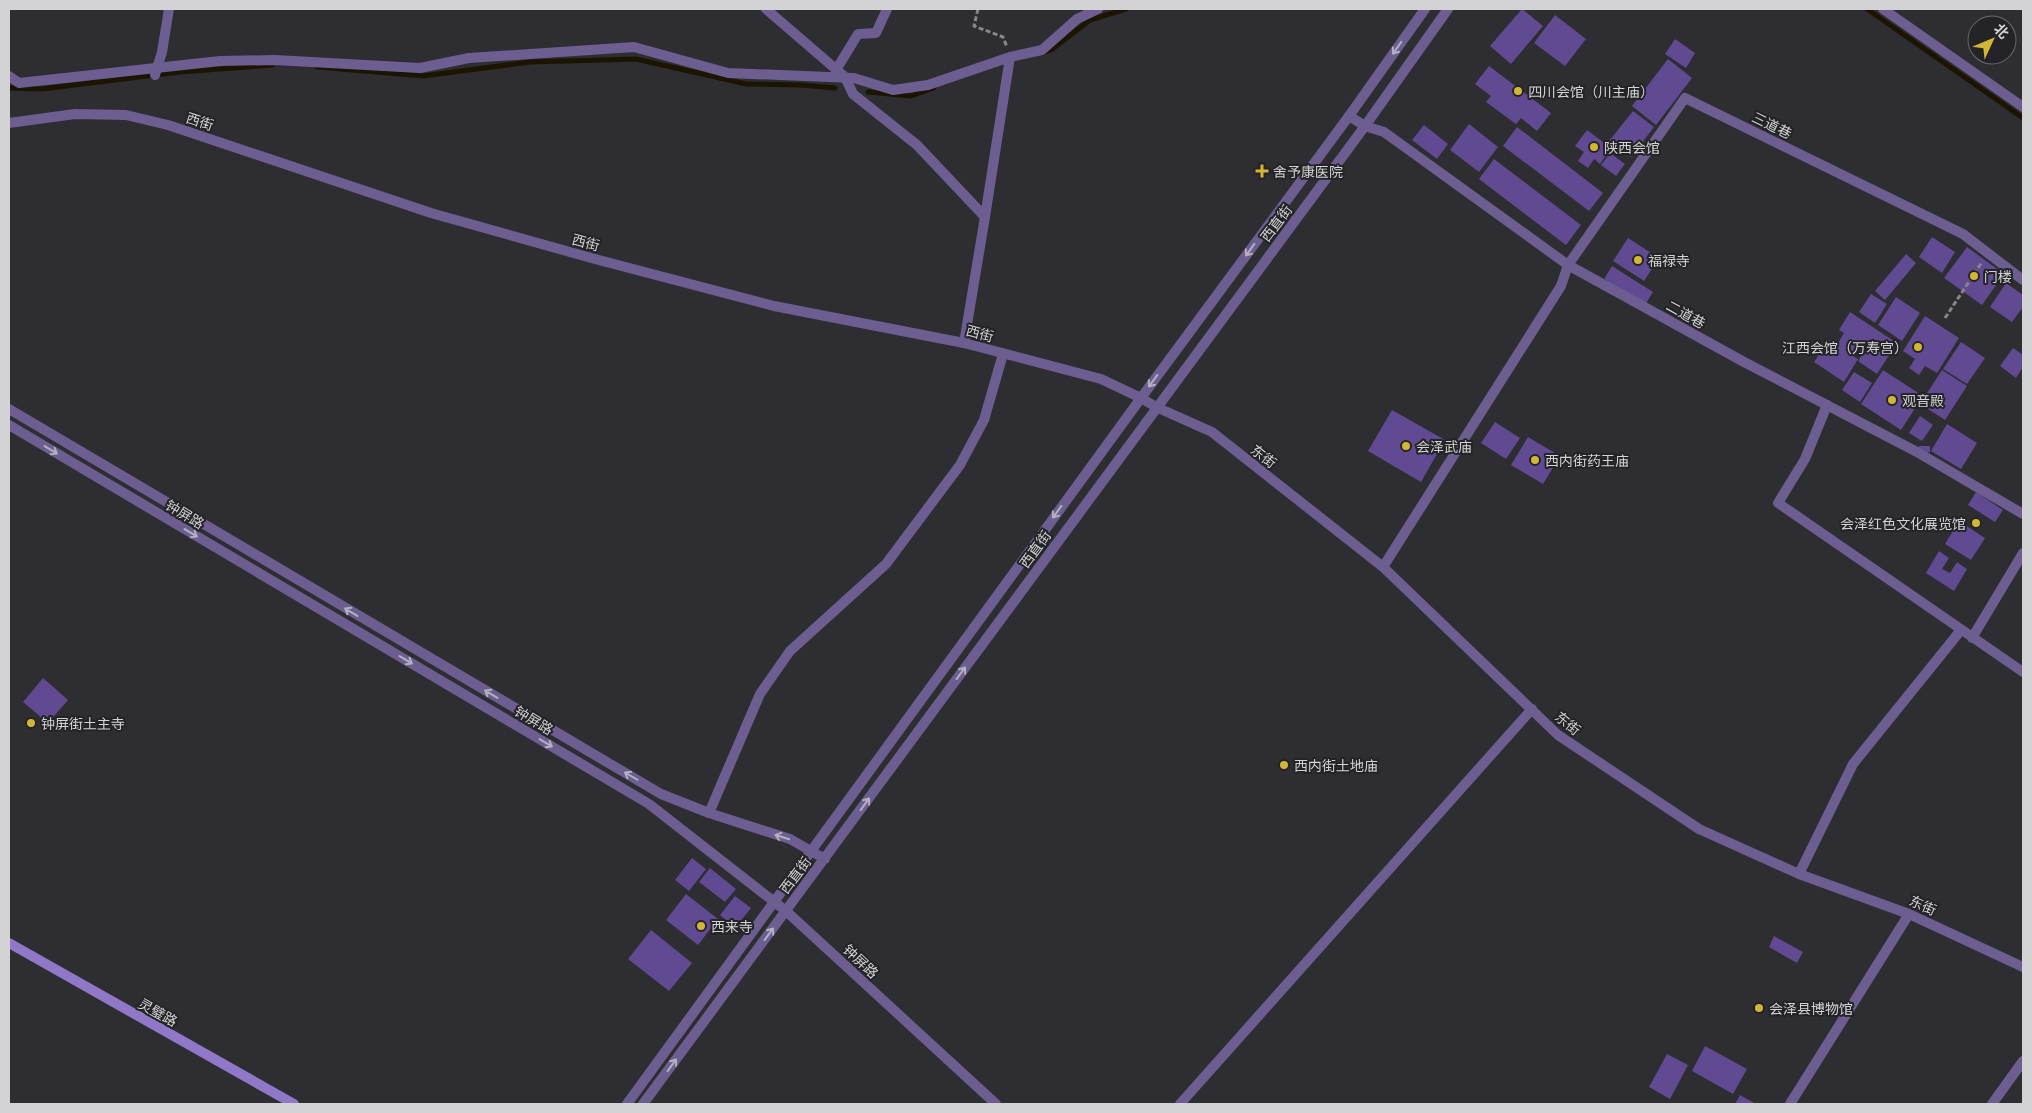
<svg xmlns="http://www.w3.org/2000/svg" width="2032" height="1113" viewBox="0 0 2032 1113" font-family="Barlow,'Noto Sans SC',sans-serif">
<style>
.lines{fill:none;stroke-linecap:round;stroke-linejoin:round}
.stream{stroke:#1b1500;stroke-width:5}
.building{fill:#604a91}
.path{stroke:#868689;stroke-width:3;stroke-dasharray:5 2.5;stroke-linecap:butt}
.pedestrian{stroke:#6c5e90;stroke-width:10}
.minor{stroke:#6c5e90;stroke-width:10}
.tertiary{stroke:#6c5e90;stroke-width:10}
.secondary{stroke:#8f78c7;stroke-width:10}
.oneway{stroke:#b4b0c0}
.poi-dot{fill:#d2b635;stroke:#242327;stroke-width:2}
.labels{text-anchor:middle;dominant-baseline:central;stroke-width:4;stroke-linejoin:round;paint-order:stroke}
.poi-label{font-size:14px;fill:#d3d3d5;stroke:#242327;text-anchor:start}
.street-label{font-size:14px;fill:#d3d3d5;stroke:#242327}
</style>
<rect width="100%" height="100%" fill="#2e2d31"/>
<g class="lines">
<path class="stream" d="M1867 9 2023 118
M1042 53 1051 50 1090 20 1126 9
M317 67 423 76 530 62 636 59 746 84 801 85 835 88
M9 88 42 89 180 72 272 65
M868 92 911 96 934 88"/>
</g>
<path class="building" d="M1522 9 1543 26 1511 64 1490 46Z
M1555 15 1586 39 1565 66 1534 43Z
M1675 39 1695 53 1686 68 1665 54Z
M1668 59 1692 78 1656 125 1632 106Z
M1489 66 1551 113 1537 131 1521 118 1516 124 1486 102 1491 96 1475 84Z
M1633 111 1654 127 1631 157 1609 141Z
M1469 124 1498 147 1479 172 1450 150Z
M1424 125 1448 144 1437 159 1412 140Z
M1517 127 1603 193 1589 211 1503 146Z
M1587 130 1611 148 1600 164 1594 159 1588 168 1578 161 1584 152 1575 146Z
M1610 153 1625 164 1616 176 1601 165Z
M1494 159 1581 225 1566 245 1479 179Z
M1932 237 1955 252 1942 273 1919 257Z
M1628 238 1659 258 1644 281 1613 261Z
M1967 247 2004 274 1982 305 1944 278Z
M1906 254 1916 263 1885 300 1875 291Z
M1612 266 1653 292 1645 305 1604 279Z
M2006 283 2023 295V307L2012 322 1990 307Z
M1871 294 1887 304 1875 323 1859 312Z
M1896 297 1920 313 1902 341 1878 325Z
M1850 312 1897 343 1877 374 1858 361 1867 348 1862 345 1854 357 1858 359 1844 382 1814 362 1829 340 1837 345 1844 333 1839 330Z
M1925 316 1959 338 1937 373 1925 366 1919 375 1909 368 1915 359 1903 351Z
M1961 342 1985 358 1967 384 1943 369Z
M2013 348 2023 355V367L2016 378 2000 366Z
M1883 370 1923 396 1901 430 1861 404Z
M1942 370 1967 386 1945 420 1920 404Z
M1854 372 1872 383 1860 402 1842 390Z
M1392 410 1445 440 1421 482 1368 451Z
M1920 416 1933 425 1922 441 1909 433Z
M1495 422 1520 438 1506 459 1481 443Z
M1947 424 1977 443 1961 469 1931 451Z
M1528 437 1560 456 1543 484 1511 465Z
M1919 446H1930V452L1919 453Z
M1976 492 2003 510 1995 522 1968 505Z
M1959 521 1985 538 1971 560 1945 544Z
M1939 551 1949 558 1942 569 1950 573 1957 562 1967 569 1954 591 1926 573Z
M43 678 68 700 48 723 23 702Z
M692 858 706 869 689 891 675 880Z
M710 868 736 889 725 902 699 882Z
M686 894 718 919 698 945 666 920Z
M735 896 751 908 735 928 720 915Z
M651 930 692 963 669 991 628 959Z
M1774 936 1803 952 1797 963 1769 947Z
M1705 1046 1747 1069 1733 1094 1692 1071Z
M1667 1054 1688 1065 1670 1099 1649 1087Z
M1740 1095 1756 1104H1735Z"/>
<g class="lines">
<path class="path" d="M978 9 974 26 1003 37 1007 47
M1945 318 1982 262"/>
<path class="pedestrian" d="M766 9 845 77 853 94 917 145 985 217 964 343
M155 75 162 52 169 9
M1827 405 1805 459 1778 503 2023 672
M1972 638 2023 553
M1799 874 1853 764 1961 630"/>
<path class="minor" d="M1883 9 2023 107
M836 70 858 34 876 33 887 9
M9 76 19 83 220 61 275 60 420 68 469 58 634 47 728 73 854 78 893 90 928 85 1010 57 1042 50 1077 19 1098 9
M1349 116 1365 126 1384 132 1568 265 1744 362 1917 452 2023 514
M9 123 75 114 126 115 168 125 431 213 595 259 774 306 964 343 1101 379 1141 398 1156 407 1212 432 1383 567 1558 735 1699 829 1799 874 1909 914 2023 967
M985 217 1010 57
M1383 567 1561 286 1568 265 1685 98 1963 234 2023 280
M709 813 760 694 790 651 886 564 960 465 984 420 1003 354
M1180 1104 1532 709
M1790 1104 1909 914
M1992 1104 2023 1061"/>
<path class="tertiary" d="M9 409 661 794 709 813 790 839 825 859
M9 425 649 804 786 911 996 1104
M627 1104 1141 398 1349 116 1425 9
M643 1104 1365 126 1448 9"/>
<path class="secondary" d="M9 943 294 1104"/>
</g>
<defs><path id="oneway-shaft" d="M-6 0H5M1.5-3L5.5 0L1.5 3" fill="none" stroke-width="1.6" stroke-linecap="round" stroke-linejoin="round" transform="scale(1.25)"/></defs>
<g class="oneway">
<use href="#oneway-shaft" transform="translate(1397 48) rotate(125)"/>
<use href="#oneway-shaft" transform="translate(1250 250) rotate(126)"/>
<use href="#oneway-shaft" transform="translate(1153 381) rotate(126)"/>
<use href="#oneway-shaft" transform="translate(51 450) rotate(31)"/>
<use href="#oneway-shaft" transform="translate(1057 512) rotate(126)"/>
<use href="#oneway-shaft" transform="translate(191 533) rotate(31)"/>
<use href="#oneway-shaft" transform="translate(351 612) rotate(-149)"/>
<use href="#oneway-shaft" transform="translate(406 660) rotate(31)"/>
<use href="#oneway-shaft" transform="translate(961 673) rotate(-54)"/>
<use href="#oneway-shaft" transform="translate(491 694) rotate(-149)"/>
<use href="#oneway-shaft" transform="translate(546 743) rotate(31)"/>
<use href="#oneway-shaft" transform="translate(631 776) rotate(-150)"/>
<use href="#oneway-shaft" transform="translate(865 804) rotate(-54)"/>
<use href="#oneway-shaft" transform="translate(782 837) rotate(-162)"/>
<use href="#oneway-shaft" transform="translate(769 934) rotate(-54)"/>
<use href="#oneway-shaft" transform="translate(672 1065) rotate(-54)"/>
</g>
<g class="poi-dot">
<circle cx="1518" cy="91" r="5"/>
<circle cx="1594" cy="147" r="5"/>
<path d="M1259.5 163.5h5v5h5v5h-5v5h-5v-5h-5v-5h5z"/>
<circle cx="1638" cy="260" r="5"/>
<circle cx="1974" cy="276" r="5"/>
<circle cx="1918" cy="347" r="5"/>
<circle cx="1892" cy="400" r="5"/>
<circle cx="1406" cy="446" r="5"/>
<circle cx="1535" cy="460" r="5"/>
<circle cx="1976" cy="523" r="5"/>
<circle cx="31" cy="723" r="5"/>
<circle cx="1284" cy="765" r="5"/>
<circle cx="701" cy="926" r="5"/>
<circle cx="1759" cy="1008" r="5"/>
</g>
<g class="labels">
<g class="poi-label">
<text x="1528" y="91">四川会馆（川主庙）</text>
<text x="1604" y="147">陕西会馆</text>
<text x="1273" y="171">舍予康医院</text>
<text x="1648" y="260">福禄寺</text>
<text x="1984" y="276">门楼</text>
<text x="1908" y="347" text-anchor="end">江西会馆（万寿宫）</text>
<text x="1902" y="400">观音殿</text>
<text x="1416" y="446">会泽武庙</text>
<text x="1545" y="460">西内街药王庙</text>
<text x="1966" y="523" text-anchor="end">会泽红色文化展览馆</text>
<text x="41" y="723">钟屏街土主寺</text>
<text x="1294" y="765">西内街土地庙</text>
<text x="711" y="926">西来寺</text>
<text x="1769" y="1008">会泽县博物馆</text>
</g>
<g class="street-label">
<text transform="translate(200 121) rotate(18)">西街</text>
<text transform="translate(1772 125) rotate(26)">三道巷</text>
<text transform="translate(1276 223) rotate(-53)">西直街</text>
<text transform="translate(586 242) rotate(15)">西街</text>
<text transform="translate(1686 314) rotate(29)">二道巷</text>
<text transform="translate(980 333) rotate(15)">西街</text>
<text transform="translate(1264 456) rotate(38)">东街</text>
<text transform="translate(185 514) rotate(31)">钟屏路</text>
<text transform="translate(1035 549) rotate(-54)">西直街</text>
<text transform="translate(534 720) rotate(31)">钟屏路</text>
<text transform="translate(1568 723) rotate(39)">东街</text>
<text transform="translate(795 875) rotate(-53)">西直街</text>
<text transform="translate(1923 905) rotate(24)">东街</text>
<text transform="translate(861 961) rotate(43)">钟屏路</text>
<text transform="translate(158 1012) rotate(29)">灵璧路</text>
</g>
</g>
<rect width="2032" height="1113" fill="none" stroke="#d3d3d5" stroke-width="20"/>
<g transform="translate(1992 40) rotate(46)"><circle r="24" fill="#242327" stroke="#6a696d"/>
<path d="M0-4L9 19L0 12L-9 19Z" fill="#d2b635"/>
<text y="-8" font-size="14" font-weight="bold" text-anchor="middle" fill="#d3d3d5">北</text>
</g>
</svg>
